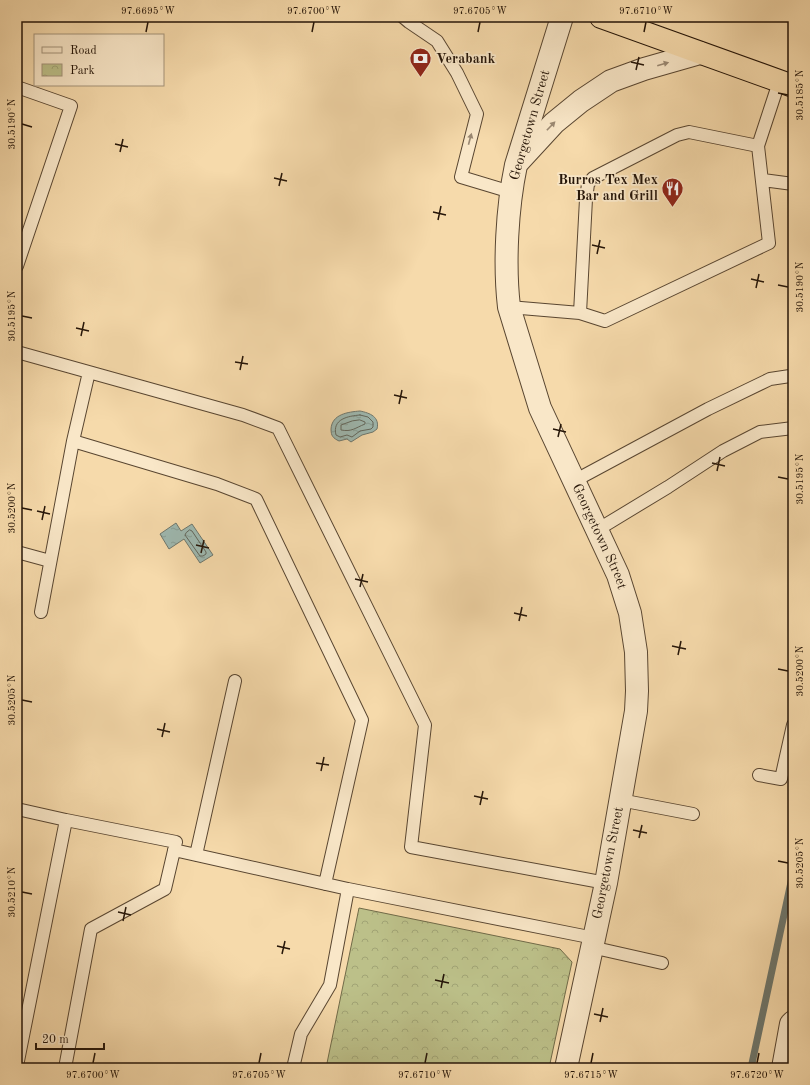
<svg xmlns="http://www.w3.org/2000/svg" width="810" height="1085" viewBox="0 0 810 1085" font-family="'Old Standard TT',serif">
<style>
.park{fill:url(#park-crowns);stroke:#706a48}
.water{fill:url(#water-ripples);stroke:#6e776d}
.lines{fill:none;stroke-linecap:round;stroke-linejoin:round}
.shore{stroke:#62675c;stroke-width:1}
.stream{stroke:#6e776d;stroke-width:7}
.lane-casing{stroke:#594631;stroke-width:14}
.street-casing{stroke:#594631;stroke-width:24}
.highway-casing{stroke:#251508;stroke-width:24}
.lane{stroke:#f9e7c8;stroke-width:12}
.street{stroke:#f9e7c8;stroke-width:22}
.highway{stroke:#f6daab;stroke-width:22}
.oneway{fill:#9a8872}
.ticks{fill:none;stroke:#251508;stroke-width:1.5}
.labels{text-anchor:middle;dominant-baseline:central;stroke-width:3.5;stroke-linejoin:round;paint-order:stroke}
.poi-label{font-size:14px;font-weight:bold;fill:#251508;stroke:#f9e7c8;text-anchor:start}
.street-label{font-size:14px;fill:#251508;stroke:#f9e7c8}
.neatline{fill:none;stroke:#251508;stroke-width:1.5}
.ticks-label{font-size:10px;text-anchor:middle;fill:#251508}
</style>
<defs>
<pattern id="park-crowns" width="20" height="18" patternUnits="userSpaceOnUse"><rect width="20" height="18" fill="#bcc089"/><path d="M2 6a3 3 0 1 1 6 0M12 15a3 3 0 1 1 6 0" fill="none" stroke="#a1a475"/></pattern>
<pattern id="water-ripples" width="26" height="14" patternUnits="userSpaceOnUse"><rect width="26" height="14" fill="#9eb9b1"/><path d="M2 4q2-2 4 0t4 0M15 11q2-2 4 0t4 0" fill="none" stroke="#889e97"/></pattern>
</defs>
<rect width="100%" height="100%" fill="#f6daab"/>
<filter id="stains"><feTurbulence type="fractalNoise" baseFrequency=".005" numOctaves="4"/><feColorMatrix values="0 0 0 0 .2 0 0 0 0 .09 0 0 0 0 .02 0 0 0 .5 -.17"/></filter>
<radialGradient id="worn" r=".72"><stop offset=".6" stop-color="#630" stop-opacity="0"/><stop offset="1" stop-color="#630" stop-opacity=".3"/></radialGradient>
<path class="park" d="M359 908 560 949 572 962 549 1068H326Z"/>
<path class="water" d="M360 411C370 413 380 417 377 429L373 432 362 435 351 442 347 439 339 441C333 438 331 436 331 429 332 414 348 412 360 411Z
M176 523 181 531 192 524 213 555 200 563 184 539 169 549 160 534Z"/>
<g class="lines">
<path class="shore" d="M360 415 368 417 373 422V427L371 429 360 431 352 437 347 435 340 437 336 435C332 419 348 416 360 415Z
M360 420 365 422V424C355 428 352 432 341 430V425L352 421Z
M190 530 192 531 206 552V554L203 556H200L185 535 186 533Z"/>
<path class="stream" d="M751 1068 793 873"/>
<defs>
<path id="lane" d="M403 17 409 22 437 41 457 73 477 114 461 177 511 192
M17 87 71 106 17 266
M763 180 793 184
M509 307 580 313 605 321 769 243 758 146 779 82
M580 313 586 199 588 184 593 178 677 135 689 132 758 146
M17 352 243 415 278 428 425 725 411 847 606 883
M73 441 217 484 256 499 362 720 325 884
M574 481 708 409 770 379 790 376H793
M597 530 668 487 723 451 760 432 793 428
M17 552 50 561
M41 612 73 441 89 372
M759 775 781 779 793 725
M620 800 693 814
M17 809 66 820 17 1066
M174 850 348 889 330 985 301 1034 293 1068
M196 855 235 681
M348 889 594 938
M591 947 662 963
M65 1068 91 929 165 889 176 842 66 820"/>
<g id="street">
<path id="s1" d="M562 17 516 165C507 208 504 264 509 307L540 408 618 575 630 613 636 652 637 691 636 711 606 883 566 1068"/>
<path d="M519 161 554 123 581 101 611 81 644 69 700 53"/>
<path d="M783 1068 791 1024 793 1022"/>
</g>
<path id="highway" d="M601 17 793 86"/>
</defs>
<use href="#lane" class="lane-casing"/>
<use href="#street" class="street-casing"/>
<use href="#highway" class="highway-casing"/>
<use href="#lane" class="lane"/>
<use href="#street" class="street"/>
<use href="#highway" class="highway"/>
</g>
<defs><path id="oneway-solid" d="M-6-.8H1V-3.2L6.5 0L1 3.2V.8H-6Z"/></defs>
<g class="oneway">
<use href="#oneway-solid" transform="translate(663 64) rotate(-16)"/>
<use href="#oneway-solid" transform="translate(551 126) rotate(-46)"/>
<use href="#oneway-solid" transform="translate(470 139) rotate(-75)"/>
</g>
<path class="ticks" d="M146 32 148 22M312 32 314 22M478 32 480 22M644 32 646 22M631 62 644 65M636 70 639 57M778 93 788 95M22 124 32 127M115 144 128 147M120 152 123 139M274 178 287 181M279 186 282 173M433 212 446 215M438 220 441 206M592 245 605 248M597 254 600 240M751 279 764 282M778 285 788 287M756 288 759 274M22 316 32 318M76 328 89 331M81 336 84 322M235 362 248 364M240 370 243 356M394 395 407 398M399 404 402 390M553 429 566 432M558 437 561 424M712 463 725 466M717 471 720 457M778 477 788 479M22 508 32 510M37 511 50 514M42 520 45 506M196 545 209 548M201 553 204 540M355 579 368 582M360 587 363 574M514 613 527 616M519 621 522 607M672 646 686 649M678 655 681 641M778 669 788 671M22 700 32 702M157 729 170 732M162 737 165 723M316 763 329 765M321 771 324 757M474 796 488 799M480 805 483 791M633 830 647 833M639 838 642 825M778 861 788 863M22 892 32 894M118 912 131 915M123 921 126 907M277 946 290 949M282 954 285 941M435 980 449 983M441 988 444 974M594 1014 608 1017M600 1022 603 1008M93 1063 95 1053M259 1063 261 1053M425 1063 427 1053M591 1063 593 1053M757 1063 759 1053"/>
<defs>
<symbol id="bank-pin" viewBox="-11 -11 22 30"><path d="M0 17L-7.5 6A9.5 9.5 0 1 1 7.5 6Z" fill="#8f2418" stroke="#f9e7c8"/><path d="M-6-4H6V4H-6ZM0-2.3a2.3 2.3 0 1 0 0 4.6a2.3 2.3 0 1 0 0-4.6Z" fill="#fff"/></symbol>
<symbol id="restaurant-pin" viewBox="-11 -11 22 30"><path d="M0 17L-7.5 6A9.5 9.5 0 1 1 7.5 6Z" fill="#8f2418" stroke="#f9e7c8"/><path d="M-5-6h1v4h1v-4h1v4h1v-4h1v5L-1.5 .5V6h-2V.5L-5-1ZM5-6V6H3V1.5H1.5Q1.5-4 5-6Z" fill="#fff"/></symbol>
</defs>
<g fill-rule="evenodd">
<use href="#bank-pin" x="408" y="46" width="25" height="34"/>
<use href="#restaurant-pin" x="660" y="176" width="25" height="34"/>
</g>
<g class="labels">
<g class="poi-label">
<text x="436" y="59">Verabank</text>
<text x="658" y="180" text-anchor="end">Burros Tex Mex<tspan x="658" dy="16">Bar and Grill</tspan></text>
</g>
<g class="street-label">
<text transform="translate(530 125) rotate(-74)">Georgetown Street</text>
<text stroke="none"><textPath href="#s1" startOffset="545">Georgetown Street</textPath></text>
<text transform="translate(608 863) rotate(-79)">Georgetown Street</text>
</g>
</g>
<rect width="810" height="1085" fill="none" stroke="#f6daab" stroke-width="44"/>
<rect x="34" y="34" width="130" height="52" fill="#f9e7c8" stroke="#a4937b"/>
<rect x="42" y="47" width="20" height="6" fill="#f9e7c8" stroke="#a4937b"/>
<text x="70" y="54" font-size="12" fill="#251508">Road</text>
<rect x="42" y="64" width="20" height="12" fill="url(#park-crowns)" stroke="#a4937b"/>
<text x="70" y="74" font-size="12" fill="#251508">Park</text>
<path d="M36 1043v6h68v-6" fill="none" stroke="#251508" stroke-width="2"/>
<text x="42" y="1043" font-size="12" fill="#251508" stroke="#f9e7c8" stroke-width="3" paint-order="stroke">20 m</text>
<rect x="22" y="22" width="766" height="1041" class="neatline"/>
<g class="ticks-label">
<text x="148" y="14">97.6695°W</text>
<text x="314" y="14">97.6700°W</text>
<text x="480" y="14">97.6705°W</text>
<text x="646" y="14">97.6710°W</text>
<text transform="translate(799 95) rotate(-90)" y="4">30.5185°N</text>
<text transform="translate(11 124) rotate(-90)" y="4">30.5190°N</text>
<text transform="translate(799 287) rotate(-90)" y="4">30.5190°N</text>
<text transform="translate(11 316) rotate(-90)" y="4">30.5195°N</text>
<text transform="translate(799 479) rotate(-90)" y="4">30.5195°N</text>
<text transform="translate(11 508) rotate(-90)" y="4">30.5200°N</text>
<text transform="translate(799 671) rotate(-90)" y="4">30.5200°N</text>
<text transform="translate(11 700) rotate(-90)" y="4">30.5205°N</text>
<text transform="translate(799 863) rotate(-90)" y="4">30.5205°N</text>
<text transform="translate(11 892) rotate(-90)" y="4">30.5210°N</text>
<text x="93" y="1078">97.6700°W</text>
<text x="259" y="1078">97.6705°W</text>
<text x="425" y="1078">97.6710°W</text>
<text x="591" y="1078">97.6715°W</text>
<text x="757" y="1078">97.6720°W</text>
</g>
<rect width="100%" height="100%" filter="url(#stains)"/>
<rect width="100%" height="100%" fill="url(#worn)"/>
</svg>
